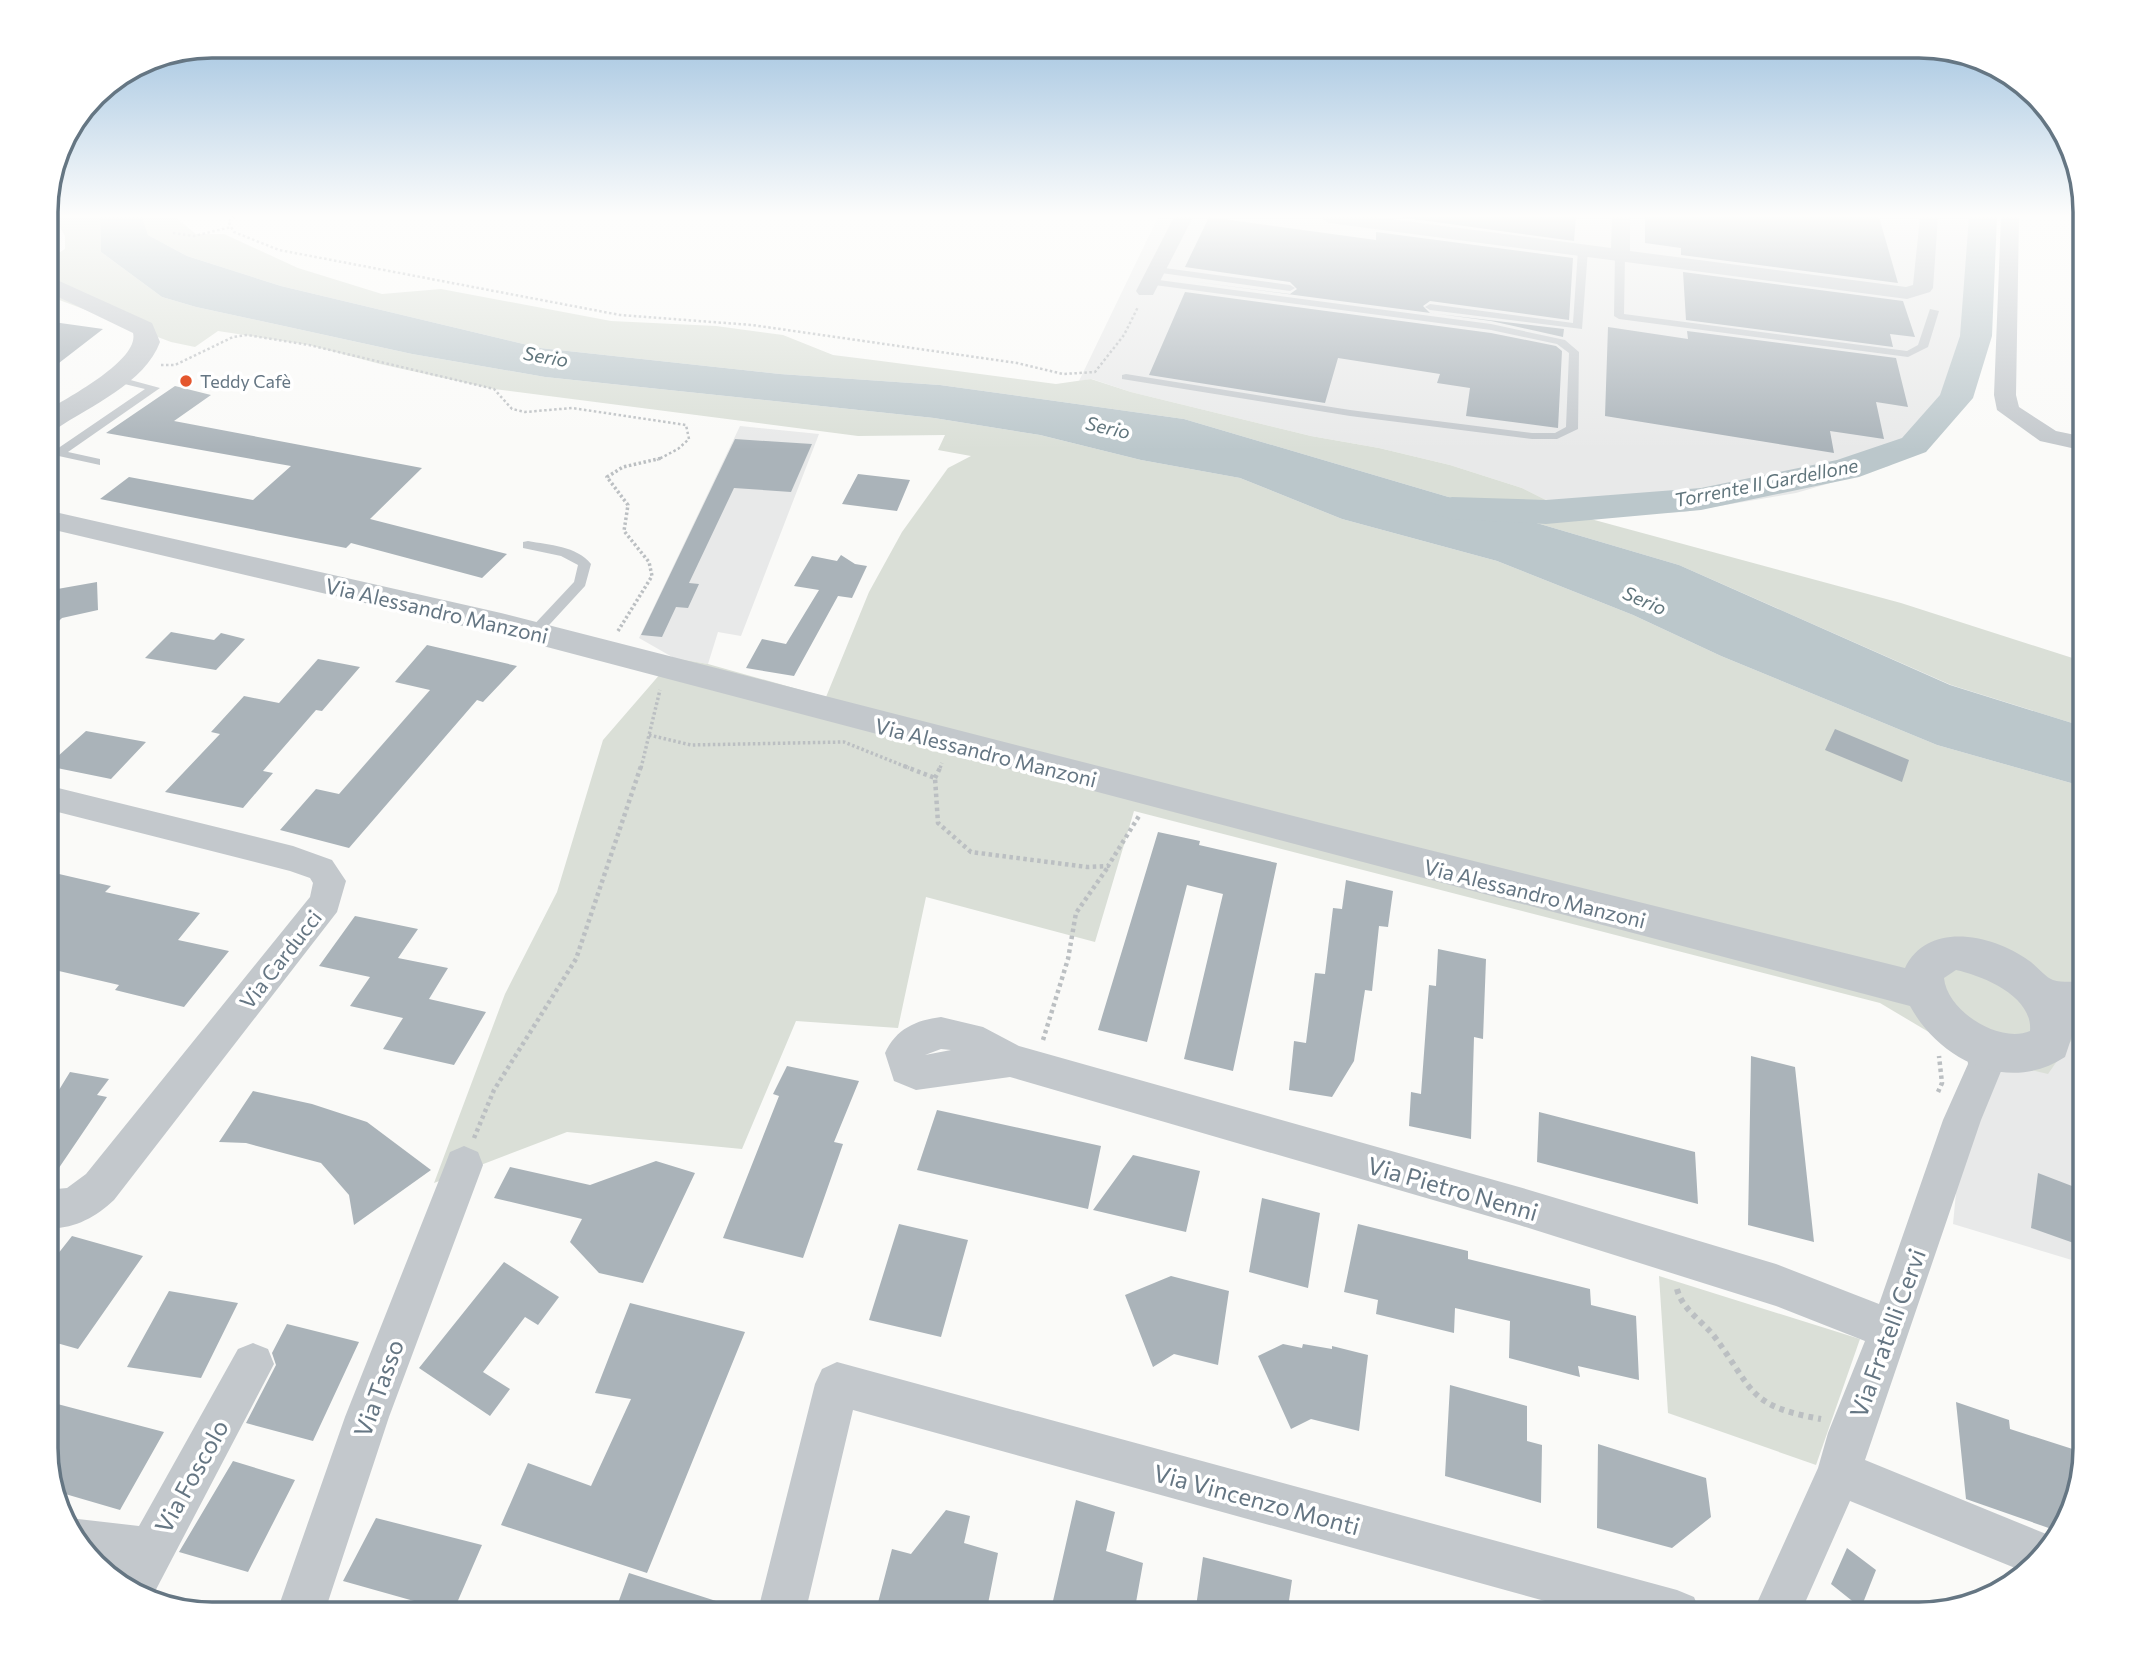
<svg xmlns="http://www.w3.org/2000/svg" width="2131" height="1660" viewBox="0 0 2131 1660" font-family="Commissioner,sans-serif">
<style>
.built{fill:#e8e9e9}
.green{fill:#dadfd7}
.water{fill:#bbc7cb}
.lines{fill:none;stroke-linecap:round;stroke-linejoin:round}
.river{fill:#bbc7cb;fill-rule:evenodd}
.building{fill:#aab3b9}
.path-far3{stroke:#bbbfc2;stroke-width:2.5;stroke-dasharray:2.5 2.5;stroke-linecap:butt}
.path-far2{stroke:#bbbfc2;stroke-width:3.5;stroke-dasharray:2.5 2.5;stroke-linecap:butt}
.path-far1{stroke:#bbbfc2;stroke-width:4.5;stroke-dasharray:3.5 3.5;stroke-linecap:butt}
.path{stroke:#bbbfc2;stroke-width:6;stroke-dasharray:5 5;stroke-linecap:butt}
.service{fill:#c3c8cc;fill-rule:evenodd}
.minor{fill:#c3c8cc;fill-rule:evenodd}
.tertiary{fill:#c3c8cc;fill-rule:evenodd}
.poi-dot{fill:#e4572e;stroke:#fff;stroke-width:2.5}
.labels{text-anchor:middle;dominant-baseline:central;stroke-width:7;stroke-linejoin:round;paint-order:stroke}
.far-poi-label{font-size:18px;fill:#657683;stroke:#fff;text-anchor:start}
.far-water-label{font-size:19px;font-style:italic;fill:#60757c;stroke:#fff}
.street-label{font-size:21px;fill:#657683;stroke:#fff}
.near-street-label{font-size:24px;fill:#657683;stroke:#fff}
.rim{fill:none;stroke:#657683;stroke-width:3.5}
</style>
<rect width="100%" height="100%" fill="#fafaf8"/>
<path class="built" d="M1158 217H1977L1979 326 1968 376 1932 437 1889 466 1796 493 1684 512 1576 515 1522 488 1450 465 1379 448 1311 436 1131 392 1092 379 1079 381Z
M740 426 819 434 741 636 718 632 708 664 674 658 639 638Z
M2085 1021V1264L1953 1224 1969 1056Z"/>
<path class="green" d="M54 217H100L101 252 162 297 196 307 412 354 545 377 934 418 1040 435 1141 460 1240 478 1342 519 1497 561 1633 615 1721 656 1937 745 2085 787V1021L2048 1074 1969 1056 1880 1003 1134 811 1095 942 926 897 898 1028 796 1021 742 1149 567 1132 434 1183 505 994 557 892 603 740 674 658 708 664 826 697 869 592 902 532 948 468 971 456 938 450 945 435 858 436 494 389 380 364 309 345 218 331 195 347 171 342 46 295V261L65 249V236Z
M142 217H175L196 234H224L298 268 382 294 441 289 611 321 716 326 783 335 833 355 881 361 1056 384 1091 379 1131 392 1311 436 1379 448 1450 465 1522 488 1576 515 1901 603 2085 662V727L1951 685 1679 565 1184 419 940 385 780 374 540 348 281 286 187 256 148 235Z
M1659 1276 1860 1339 1816 1465 1668 1413Z"/>
<path class="water" d="M100 217H142L148 235 187 256 281 286 540 348 780 374 940 385 1184 419 1679 565 1950 685 2085 727V787L1937 745 1721 656 1633 615 1497 561 1342 519 1240 478 1141 460 1040 435 934 418 545 377 412 354 196 307 162 297 101 252Z"/>
<g class="lines">
<path class="river" d="M1969 217H1997L1992 336 1973 398 1926 452 1859 477 1701 510 1546 524 1452 519 1439 516 1433 508 1439 500 1452 497 1546 500 1701 488 1837 460 1902 438 1940 395 1960 336Z"/>
</g>
<path class="building" d="M1209 217 1376 240V232L1573 258 1569 320 1430 301 1423 306 1430 313 1564 329 1563 337 1491 321 1190 281 1290 294 1297 289 1290 282 1185 267Z
M1399 217H1576L1574 241Z
M1645 217H1879L1898 283 1681 255V248L1645 243Z
M1683 272 1903 301 1915 337 1890 334 1893 347 1686 320Z
M1185 292 1491 333 1556 346 1562 351 1558 428 1466 416 1470 388 1437 383 1440 374 1338 358 1325 403 1149 375Z
M46 321 103 329 46 373Z
M1608 327 1688 339 1687 331 1896 358 1908 407 1876 402 1884 439 1830 431 1834 453 1605 416Z
M175 386 211 395 174 421 422 468 370 519 507 554 482 578 351 543 346 548 100 499 129 477 253 500 291 466 106 433Z
M735 439 812 444 791 492 734 488 689 583 699 584 688 608 676 607 662 637 641 635Z
M858 474 910 480 897 511 842 504Z
M841 555 855 564 867 566 852 598 838 596 794 676 746 668 762 639 786 644 819 590 794 586 812 556 837 561Z
M97 582 98 610 62 618 46 633V591Z
M171 632 214 640 221 633 245 639 216 670 145 658Z
M427 645 517 666 483 702 477 700 349 848 280 830 316 789 339 794 430 690 395 682Z
M318 659 360 667 322 711 316 710 263 771 273 773 243 808 165 792 220 734 211 732 244 696 279 703Z
M1835 729 1909 760 1902 782 1825 750Z
M86 731 146 742 111 779 47 766Z
M1158 832 1200 841 1199 845 1277 863 1233 1071 1184 1059 1223 894 1187 885 1147 1042 1098 1030Z
M46 871 111 886 105 892 200 913 178 940 229 951 184 1007 115 990 119 985 46 968Z
M1346 880 1393 891 1388 927 1379 926 1372 991 1365 990 1354 1061 1332 1097 1289 1090 1294 1041 1306 1043 1315 973 1325 974 1333 908 1342 909Z
M355 916 418 929 398 958 448 968 429 999 486 1012 454 1065 383 1049 403 1018 350 1006 370 977 319 966Z
M1438 949 1486 959 1483 1039 1474 1037 1471 1139 1409 1126 1411 1092 1421 1094 1429 985 1436 986Z
M1751 1056 1795 1067 1814 1242 1748 1225Z
M787 1066 859 1081 834 1142 843 1144 803 1258 723 1238 779 1096 773 1094Z
M70 1072 109 1079 97 1095 107 1097 46 1187V1111Z
M253 1091 312 1104 367 1122 431 1170 354 1225 349 1195 321 1163 246 1143 219 1142Z
M937 1110 1101 1146 1088 1209 917 1170Z
M1539 1112 1695 1152 1698 1204 1537 1162Z
M1133 1155 1200 1171 1186 1232 1093 1210Z
M656 1161 695 1173 643 1283 599 1273 570 1242 582 1219 494 1198 510 1167 590 1185Z
M2038 1173 2085 1191V1247L2031 1228Z
M1262 1198 1320 1213 1308 1288 1249 1272Z
M899 1224 968 1240 941 1337 869 1320Z
M1358 1224 1468 1251V1259L1590 1289 1591 1305 1636 1316 1639 1380 1578 1366 1580 1377 1509 1358 1510 1321 1455 1308 1454 1333 1376 1314 1378 1300 1344 1292Z
M72 1236 143 1256 78 1349 46 1340V1269Z
M504 1262 559 1297 538 1325 525 1317 483 1372 510 1389 490 1416 419 1368Z
M1171 1276 1229 1291 1218 1365 1174 1354 1153 1367 1125 1295Z
M169 1291 238 1303 201 1378 127 1367Z
M630 1303 745 1332 647 1573 501 1525 528 1463 591 1486 631 1399 595 1393Z
M287 1324 359 1342 313 1441 246 1423 276 1365 272 1353Z
M1283 1344 1302 1348 1303 1344 1332 1349V1346L1368 1355 1359 1431 1311 1419 1291 1429 1258 1356Z
M1450 1385 1527 1406V1441L1542 1445 1541 1503 1445 1476Z
M46 1401 164 1432 120 1510 55 1491 46 1458Z
M1956 1402 2009 1420 2010 1429 2085 1453 2073 1511 2060 1532 1966 1499Z
M1598 1444 1706 1478 1711 1517 1672 1548 1597 1528Z
M233 1461 295 1480 248 1572 179 1552Z
M1076 1500 1115 1512 1106 1551 1143 1563 1135 1608 1119 1603 1117 1614H1050Z
M946 1510 970 1516 964 1543 998 1553 986 1614 965 1610 964 1614H875L892 1549 911 1554Z
M376 1518 482 1545 453 1612 343 1581Z
M1847 1548 1876 1570 1861 1608 1831 1584Z
M1203 1557 1292 1580 1287 1614H1195Z
M629 1573 744 1610 743 1614H614Z"/>
<g class="lines">
<path class="path-far3" d="M235 217 228 221 234 232 279 250 620 315 752 325 1017 363 1063 374 1095 372 1124 335 1138 307
M173 233 194 236 231 227
M161 365H175L233 337 247 335 309 345 494 389 512 409 525 412 572 408 686 425 689 439 678 449 657 460"/>
<path class="path-far2" d="M618 631 652 576 649 562 624 531 628 505 607 477 623 467 662 458
M649 735 691 745 844 742 909 768
M641 768 660 690
M940 768 942 763"/>
<path class="path-far1" d="M904 766 935 778 938 823 971 852 1087 867 1108 866 1139 816
M935 778 941 766
M1043 1040 1068 959 1076 913 1108 867
M1938 1092 1942 1083 1939 1056
M474 1138 494 1090 576 959 641 766"/>
<path class="path" d="M1677 1289C1682 1309 1701 1320 1714 1336 1754 1390 1747 1406 1821 1419"/>
<path class="service" d="M1583 247 1588 250 1582 329 1430 310 1425 307 1430 304 1573 323 1578 250Z
M1620 251 1625 254 1624 314 1907 351 1918 345 1930 309 1939 311 1928 347 1908 357 1619 319 1614 316 1615 254Z
M1157 267 1290 285 1295 288 1290 291 1154 272V268Z
M1151 279 1491 324 1565 340 1579 352 1578 429 1557 439H1532L1350 416 1122 379V375L1126 374 1350 410 1532 433H1555L1566 427 1569 353 1557 344 1491 330 1147 284 1146 282Z
M112 375 160 388 68 452 100 459V465L54 455V451L145 389 108 380 107 378Z
M528 541C549 545 577 546 591 564L585 586 539 636H529L527 633 529 630 574 582 578 565 561 556 523 548V542Z"/>
<path class="minor" d="M1174 217H1193L1153 295H1139L1136 291Z
M1320 217H1375L1611 248 1612 217H1630V251L1906 287 1913 285 1920 217H1938L1933 288 1930 292 1907 299 1329 223Z
M2001 217H2019L2016 395 2019 407 2056 431 2085 437V451L2040 441 1997 410 1994 395Z
M46 785 293 846 332 860 346 881 337 912 114 1200C95 1218 72 1230 46 1228V1190L67 1188 86 1174 310 897 313 883 310 878 290 871 46 809Z
M941 1017 983 1027 1019 1046 1519 1187 1776 1264 1879 1304 1943 1120 1968 1064 1966 1048 1971 1036 1984 1032 1997 1036 2004 1064 1981 1120 1865 1460 2056 1538 2044 1557 2025 1572 1850 1501 1800 1614H1752L1818 1468 1828 1433 1865 1341 1776 1306 1519 1225 1010 1077 916 1090 894 1081 885 1053C896 1029 916 1020 941 1017ZM941 1049 951 1050 925 1055Z
M464 1146 478 1152 483 1165 389 1417 324 1614H276L345 1417 445 1165 450 1152Z
M253 1343 268 1349 274 1364 150 1601 111 1578 114 1570 98 1568 65 1524 78 1519 139 1526 238 1349Z
M837 1362 1677 1590 1694 1597 1701 1614H1592L853 1410 805 1614H757L815 1384 822 1369Z"/>
<path class="tertiary" d="M46 275 152 323 160 342C145 383 90 406 56 429L46 431V411C67 398 140 360 133 333L46 291Z
M46 510 501 613 1321 823 1905 968C1928 920 1993 935 2028 960 2036 965 2045 977 2053 980 2062 983 2076 981 2085 982V1020L2072 1019 2075 1027 2065 1057C2009 1094 1940 1061 1910 1006L501 635 46 528ZM1956 970C1983 976 2033 996 2030 1031 1999 1044 1947 1011 1944 978Z"/>
</g>
<linearGradient id="sky" x2="0" y2="1"><stop stop-color="#96bcdc"/><stop offset="0.48" stop-color="#fdfdfc"/><stop offset="1" stop-color="#fdfdfc" stop-opacity="0"/></linearGradient>
<rect width="2131" height="450" fill="url(#sky)"/>
<circle class="poi-dot" cx="186" cy="381" r="7"/>
<g class="labels">
<g class="far-poi-label">
<text x="200" y="381">Teddy Cafè</text>
</g>
<g class="far-water-label">
<text transform="translate(546 356) rotate(10)">Serio</text>
<text transform="translate(1108 427) rotate(13)">Serio</text>
<text transform="translate(1766 482) rotate(-11)">Torrente Il Gardellone</text>
<text transform="translate(1645 600) rotate(23)">Serio</text>
</g>
<g class="street-label">
<text transform="translate(437 610) rotate(13)">Via Alessandro Manzoni</text>
<text transform="translate(986 752) rotate(14)">Via Alessandro Manzoni</text>
<text transform="translate(1535 893) rotate(14)">Via Alessandro Manzoni</text>
<text transform="translate(280 959) rotate(-52)">Via Carducci</text>
</g>
<g class="near-street-label">
<text transform="translate(1453 1188) rotate(16)">Via Pietro Nenni</text>
<text transform="translate(1887 1333) rotate(-70)">Via Fratelli Cervi</text>
<text transform="translate(378 1388) rotate(-70)">Via Tasso</text>
<text transform="translate(191 1476) rotate(-61)">Via Foscolo</text>
<text transform="translate(1257 1499) rotate(15)">Via Vincenzo Monti</text>
</g>
</g>
<path d="M0 0H2131V1660H0ZM212 58H1919A154 154 0 0 1 2073 212V1448A154 154 0 0 1 1919 1602H212A154 154 0 0 1 58 1448V212A154 154 0 0 1 212 58Z" fill="#fff" fill-rule="evenodd"/>
<path class="rim" d="M212 58H1919A154 154 0 0 1 2073 212V1448A154 154 0 0 1 1919 1602H212A154 154 0 0 1 58 1448V212A154 154 0 0 1 212 58Z"/>
</svg>
